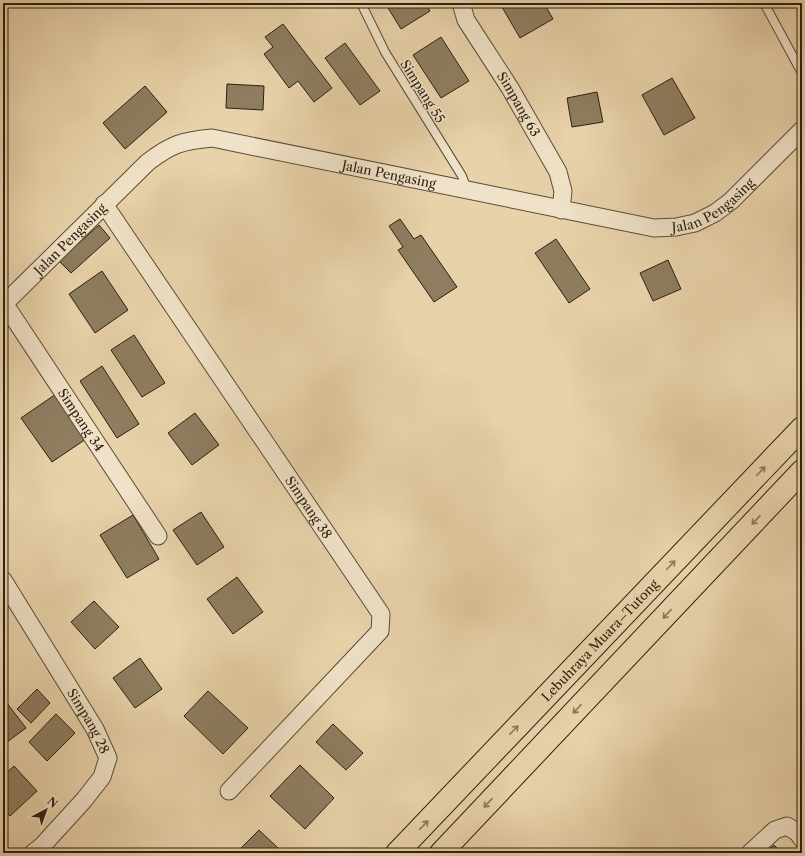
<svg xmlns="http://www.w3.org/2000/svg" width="805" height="856" viewBox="0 0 805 856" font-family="'Libre Caslon Text',serif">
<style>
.building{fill:#8e7d60;stroke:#2c2010}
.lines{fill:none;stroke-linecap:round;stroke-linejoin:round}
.service-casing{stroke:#5b4c36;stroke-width:10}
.minor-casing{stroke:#5b4c36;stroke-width:19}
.trunk-casing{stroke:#2c2010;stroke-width:24}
.service{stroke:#f0e2c8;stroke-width:8}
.minor{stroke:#f0e2c8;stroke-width:17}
.trunk{stroke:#e8d2aa;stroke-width:22}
.oneway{stroke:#8a795d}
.labels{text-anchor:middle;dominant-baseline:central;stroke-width:3;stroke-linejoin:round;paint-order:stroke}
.street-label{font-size:13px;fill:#2c2010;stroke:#f0e2c8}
</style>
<rect width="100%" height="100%" fill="#e8d2aa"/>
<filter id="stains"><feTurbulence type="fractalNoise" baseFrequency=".005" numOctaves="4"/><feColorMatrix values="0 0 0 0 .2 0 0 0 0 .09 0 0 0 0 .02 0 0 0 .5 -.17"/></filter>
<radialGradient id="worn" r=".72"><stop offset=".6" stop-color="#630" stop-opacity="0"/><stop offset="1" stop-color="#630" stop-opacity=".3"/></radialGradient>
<path class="building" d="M385 3H425L430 11 401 29Z
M509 3H544L553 19 520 38 502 7Z
M283 24 332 88 314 102 298 81 289 88 264 54 273 47 265 37Z
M441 37 469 81 441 98 413 55Z
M345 43 380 91 360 105 325 58Z
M672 78 695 118 664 135 642 95Z
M227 84 264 86 263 110 226 108Z
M145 86 167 112 125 149 103 123Z
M597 92 603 122 572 127 567 98Z
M400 219 414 239 421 235 457 287 434 302 398 250 403 247 389 226Z
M99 225 110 238 71 273 59 261Z
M556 239 590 289 569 303 535 253Z
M668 260 681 289 653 301 640 273Z
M102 271 128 310 95 333 69 294Z
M134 335 165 383 142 397 111 350Z
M102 366 139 424 117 438 80 381Z
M56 394 86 439 52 462 21 418Z
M195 413 219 445 192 465 168 433Z
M201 512 224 547 197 565 173 530Z
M133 515 159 559 127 578 100 535Z
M237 577 263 612 233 634 207 599Z
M94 601 119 627 95 649 71 622Z
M140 658 162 689 135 708 113 678Z
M37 689 50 703 31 723 17 709Z
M208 691 248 728 223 754 184 716Z
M3 698 26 728 3 745Z
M56 714 75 733 47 761 29 742Z
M333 724 363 753 346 770 316 742Z
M300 765 334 798 305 829 270 796Z
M14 766 37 791 10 816 3 809V776Z
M259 830 279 849 275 853H242L239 850Z
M774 845 782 853H765Z"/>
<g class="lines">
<defs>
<path id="service" d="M361 3 385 52 462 176 467 190
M764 3 802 73"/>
<g id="minor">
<path id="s1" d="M461 3 466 20 510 88 558 172 563 191 561 210"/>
<path id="s2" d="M104 204 381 614 380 631 229 791"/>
<path id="s3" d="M4 303 158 536"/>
<path id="s4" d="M3 305 148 162C172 144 181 141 212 138L654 228 676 227 695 223 715 213 731 201 802 130"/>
<path id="s5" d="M3 580 95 729 108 758 102 777 84 800 42 846 33 853"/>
<path d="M750 853 775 830 787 826 798 833 802 839"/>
</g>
<g id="trunk">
<path id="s6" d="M397 853 802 428"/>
<path d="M441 853 802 471"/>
</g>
</defs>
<use href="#service" class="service-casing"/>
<use href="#minor" class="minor-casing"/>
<use href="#trunk" class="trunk-casing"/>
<use href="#service" class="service"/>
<use href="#minor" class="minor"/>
<use href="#trunk" class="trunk"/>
</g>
<defs><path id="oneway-shaft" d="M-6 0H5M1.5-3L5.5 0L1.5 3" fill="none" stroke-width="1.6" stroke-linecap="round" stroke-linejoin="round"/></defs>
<g class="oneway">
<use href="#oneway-shaft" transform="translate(761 471) rotate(-46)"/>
<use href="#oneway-shaft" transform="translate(756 520) rotate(133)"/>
<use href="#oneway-shaft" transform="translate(671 565) rotate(-46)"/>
<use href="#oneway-shaft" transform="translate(667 614) rotate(133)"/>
<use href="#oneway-shaft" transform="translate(577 709) rotate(133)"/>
<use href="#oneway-shaft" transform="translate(514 730) rotate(-46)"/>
<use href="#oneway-shaft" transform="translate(488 803) rotate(133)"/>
<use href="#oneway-shaft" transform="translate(424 825) rotate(-46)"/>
</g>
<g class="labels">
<g class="street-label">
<text transform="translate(423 91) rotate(58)">Simpang 55</text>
<text stroke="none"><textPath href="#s1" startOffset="117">Simpang 63</textPath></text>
<text stroke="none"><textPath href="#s4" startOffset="454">Jalan Pengasing</textPath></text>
<text stroke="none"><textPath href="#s4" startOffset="790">Jalan Pengasing</textPath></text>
<text stroke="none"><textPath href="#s4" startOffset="94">Jalan Pengasing</textPath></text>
<text stroke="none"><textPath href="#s3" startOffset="140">Simpang 34</textPath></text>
<text stroke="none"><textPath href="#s2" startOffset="366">Simpang 38</textPath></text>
<text stroke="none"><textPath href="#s6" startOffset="294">Lebuhraya Muara–Tutong</textPath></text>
<text stroke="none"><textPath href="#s5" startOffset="165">Simpang 28</textPath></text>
</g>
</g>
<rect width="805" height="856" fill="none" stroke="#e8d2aa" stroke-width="16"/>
<rect x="4" y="4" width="797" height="848" fill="none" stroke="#2c2010" stroke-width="2"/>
<rect x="8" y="8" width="789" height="840" fill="none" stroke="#2c2010"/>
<g transform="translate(46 810) rotate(41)" stroke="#f0e2c8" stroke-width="3" paint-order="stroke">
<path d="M0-3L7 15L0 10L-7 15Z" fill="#2c2010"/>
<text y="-6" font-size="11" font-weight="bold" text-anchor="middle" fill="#2c2010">N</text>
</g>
<rect width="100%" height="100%" filter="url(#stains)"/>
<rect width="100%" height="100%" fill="url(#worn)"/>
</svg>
